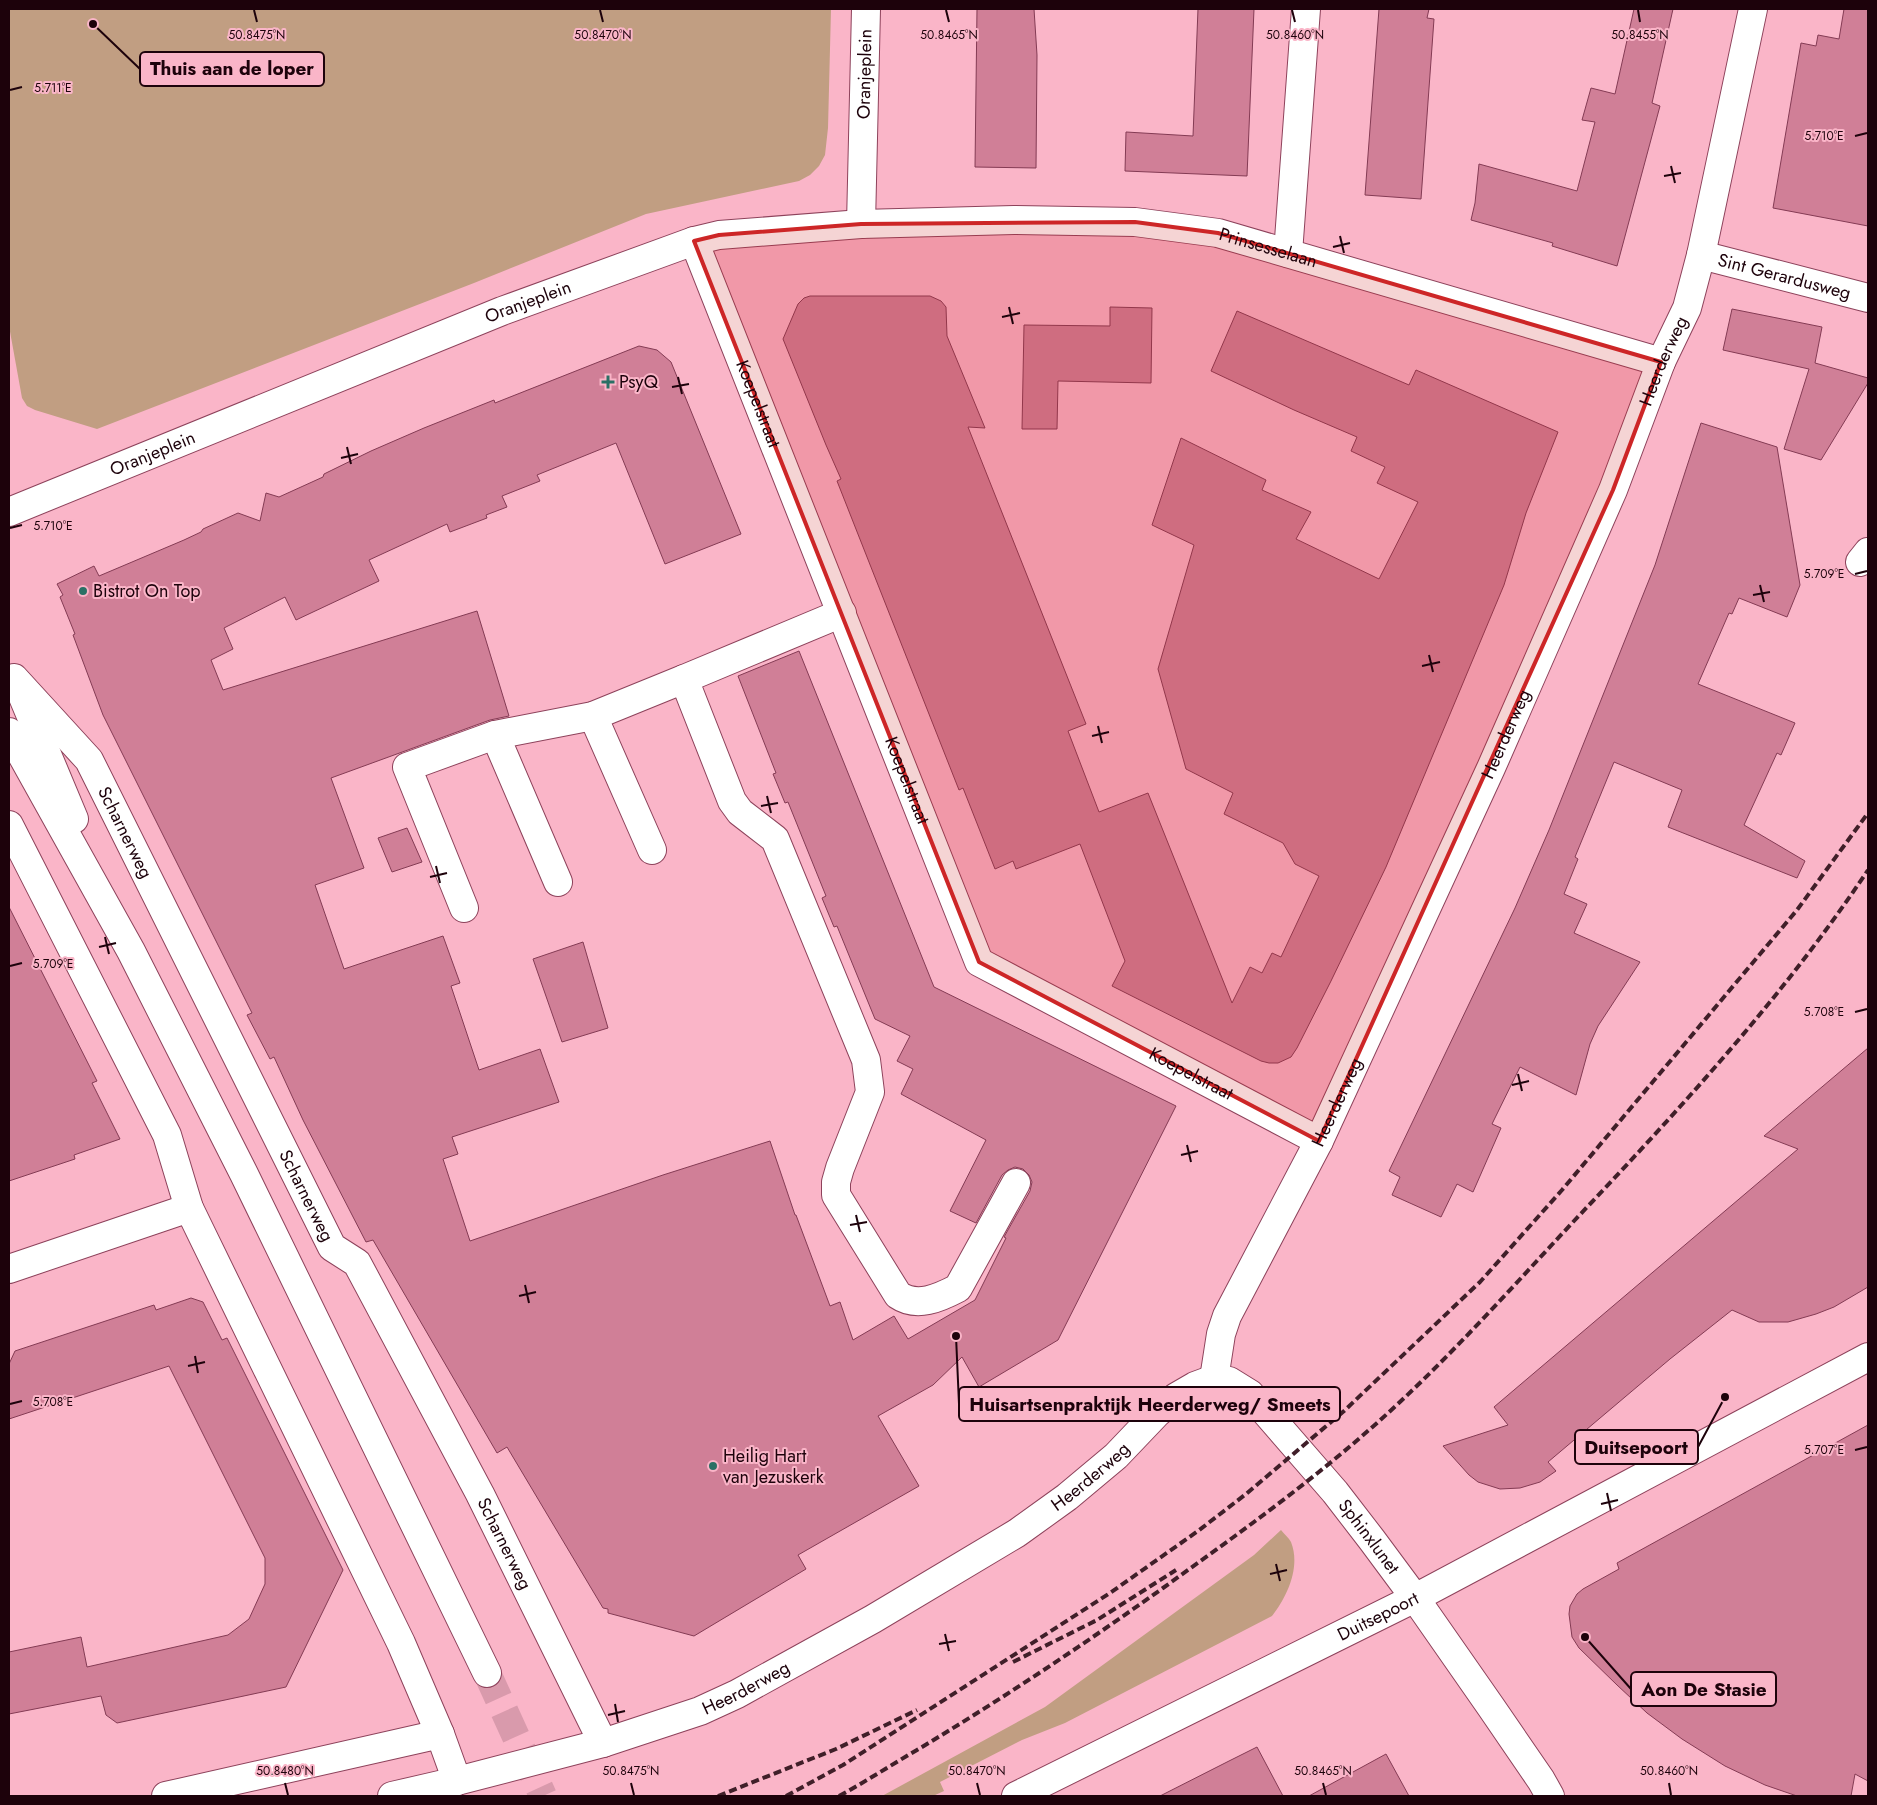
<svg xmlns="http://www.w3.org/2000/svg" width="1877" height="1805" viewBox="0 0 1877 1805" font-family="Jost,sans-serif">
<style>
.green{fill:#c19e82}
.building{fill:#d07f97;stroke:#843b54}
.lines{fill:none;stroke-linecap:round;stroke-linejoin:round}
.minor-tunnel{stroke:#d99aac;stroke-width:28;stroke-dasharray:28 14;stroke-linecap:butt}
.minor-casing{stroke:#8d425b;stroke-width:30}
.minor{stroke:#fff;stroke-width:28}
.rail{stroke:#401f29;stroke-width:4;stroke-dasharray:8 4;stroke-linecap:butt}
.marked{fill:#cd2627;fill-opacity:0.2;stroke:#cd2627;stroke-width:4;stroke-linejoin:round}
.ticks{fill:none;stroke:#1d020b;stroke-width:2}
.poi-dot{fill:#2a7065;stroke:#fab5c8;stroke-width:2}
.labels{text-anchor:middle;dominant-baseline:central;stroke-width:4;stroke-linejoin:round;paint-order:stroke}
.street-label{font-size:18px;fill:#1d020b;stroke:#fab5c8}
.poi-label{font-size:18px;fill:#1d020b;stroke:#fab5c8;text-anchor:start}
.ticks-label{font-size:12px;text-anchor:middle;fill:#1d020b;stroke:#fab5c8;stroke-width:4;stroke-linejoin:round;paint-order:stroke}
.leader{fill:none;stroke:#1d020b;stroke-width:2}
.callout-dot{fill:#1d020b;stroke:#fab5c8;stroke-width:2}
.callout{fill:#fab5c8;stroke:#1d020b;stroke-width:2}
.callout-label{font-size:19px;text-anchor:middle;font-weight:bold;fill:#1d020b}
</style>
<rect width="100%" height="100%" fill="#fab5c8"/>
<path class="green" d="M9 9H831L828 128 825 155 819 166 810 175 799 181 646 214 474 283 97 429 35 410 27 406 22 398 9 326Z
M1281 1530C1284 1534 1289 1538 1291 1542 1301 1567 1287 1597 1272 1616L1065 1723 1022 1740 940 1782 944 1791 933 1796H882L1045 1707 1254 1555Z"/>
<path class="building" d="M977 9H1034L1037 55 1036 168 975 167Z
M1198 9H1254L1247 176 1125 171 1126 132 1193 136Z
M1379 9H1429L1427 18 1434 19 1421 199 1365 195Z
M1634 9H1673L1652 103 1660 106 1617 266 1552 246 1553 243 1471 220 1475 203 1479 164 1577 191 1595 122 1582 120 1591 88 1615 94Z
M1844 9H1868V226L1773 208 1801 43 1816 46 1818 35 1839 39Z
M810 296H930L941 301 946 307 947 336 985 428 968 427 1086 724 1068 731 1099 812 1148 793 1232 1003 1250 967 1262 973 1272 953 1281 957 1319 876 1295 864 1283 843 1224 814 1233 793 1186 769 1158 669 1194 545 1152 525 1181 438 1266 480 1262 490 1311 512 1296 539 1379 579 1418 502 1377 483 1385 467 1351 451 1357 437 1294 410 1211 371 1237 311 1409 385 1416 370 1558 432 1526 513 1504 585 1386 867 1331 981 1297 1048 1291 1057 1278 1063H1269L1261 1061 1112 986 1125 961 1080 844 1016 869 1013 861 995 869 963 788 959 790 837 481 841 479 826 445 783 339 798 304 804 298Z
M1110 307 1152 308 1151 383 1058 381 1057 429H1022L1024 325 1110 326Z
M1732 309 1822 327 1815 363 1868 378V383L1821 460 1784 449 1809 369 1723 350Z
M639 346 657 350 671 362 741 534 665 564 616 443 537 475 540 481 502 496 507 507 486 515 487 518 450 532 447 524 369 560 379 581 296 620 285 597 224 628 233 649 211 660 223 690 477 611 509 716 490 720 331 778 364 868 315 885 344 969 443 936 460 983 451 986 479 1070 540 1049 559 1102 452 1137 458 1154 443 1159 470 1241 663 1175 770 1141 795 1215H796L830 1306 840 1302 853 1340 894 1316 908 1339 975 1300 1006 1238 1004 1237 1030 1191 1032 1182 1029 1175 1023 1169 1015 1167 1008 1170 1002 1175 976 1223 950 1211 986 1140 901 1094 913 1069 897 1061 910 1036 875 1019 837 926 834 927 822 898 826 896 788 802 785 803 773 774 776 773 738 676 799 651 934 987 1176 1106 1058 1340 979 1387 962 1357 933 1385 878 1416 919 1486 798 1555 806 1569 694 1636 608 1613V1609L603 1608 507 1447 497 1453 373 1240 366 1242 303 1120 274 1057 270 1059 247 1015 252 1013 103 715 73 635 75 634 60 597 63 595 57 584 94 566 99 576 184 540 201 532 203 529 238 513 260 521 266 493 279 497 323 477 324 474 371 451 424 428 494 400 495 403Z
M1701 423 1777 447 1800 585 1787 617 1739 598 1732 614 1729 613 1698 684 1795 723 1781 755 1777 753 1744 825 1805 861 1797 878 1668 827 1682 790 1614 762 1575 857 1578 859 1564 894 1587 904 1574 933 1640 962 1598 1026 1590 1044 1576 1095 1520 1067 1492 1124 1501 1128 1473 1192 1457 1184 1441 1217 1392 1195 1400 1177 1389 1171 1515 908 1549 830 1655 565Z
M407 828 422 862 392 872 378 838Z
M9 907 97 1081 92 1083 120 1139 74 1155 75 1159 9 1181Z
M583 942 608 1028 562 1042 533 959Z
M1868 1048V1287L1834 1307 1816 1314 1788 1322H1759L1732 1310 1670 1359 1548 1462 1556 1471 1540 1482 1520 1488 1500 1489 1478 1482 1469 1475 1443 1446 1508 1425 1494 1407 1798 1149 1764 1136Z
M191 1298 203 1302 222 1340 227 1338 343 1570 286 1687 117 1723 106 1715 101 1696 9 1714V1652L81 1637 87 1667 228 1635 249 1619 265 1584V1558L169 1366 9 1419V1364L15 1351 154 1305 156 1310Z
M1868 1425V1781L1855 1774 1851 1796H1797L1765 1785 1725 1766 1682 1739 1647 1713 1617 1685 1579 1648 1572 1637 1569 1614 1570 1606 1577 1594 1583 1589 1619 1569 1617 1563Z
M1257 1747 1283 1796H1160L1229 1761Z
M1386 1754 1409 1796H1309Z"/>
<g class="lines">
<path class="minor-tunnel" d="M487 1673 543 1796"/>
<defs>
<g id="minor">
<path id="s1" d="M861 224 866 9"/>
<path id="s2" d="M694 241 979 962 1319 1141"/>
<path d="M1288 253 1306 9"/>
<path id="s3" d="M1701 255 1868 298"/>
<path id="s4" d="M9 512 502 311 694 241 719 235 861 224 1014 220 1135 222 1218 233 1661 362"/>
<path d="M1860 562 1868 552"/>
<path d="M842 613 684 679 732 801 740 812 775 839 866 1060 870 1092 840 1168 836 1182V1195L898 1295C917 1308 939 1298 958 1288L1016 1183"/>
<path id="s5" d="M14 678 89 760 332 1247 357 1263 480 1494 603 1743"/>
<path d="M23 697 74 819"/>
<path d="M593 716 652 850"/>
<path d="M9 732 131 951 244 1174 487 1673"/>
<path d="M495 735 558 882"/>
<path d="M9 825 167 1135 189 1208 401 1643 440 1734 457 1781"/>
<path d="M464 908 407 767 495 735 593 716 684 679"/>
<path d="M9 1269 189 1208"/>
<path id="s6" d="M1214 1379 1221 1334 1227 1316 1319 1141 1491 768 1613 490 1661 362 1687 308 1701 255 1753 9"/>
<path d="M166 1796 440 1734"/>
<path id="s7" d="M392 1796 457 1781 603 1743 700 1711 737 1694 873 1619 1017 1533 1067 1497 1116 1456 1157 1413 1176 1397 1195 1386 1214 1379 1229 1381 1250 1394 1335 1492 1372 1540 1415 1598 1491 1707 1541 1780 1550 1796"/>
<path id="s8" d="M1016 1796 1415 1598 1868 1357"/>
</g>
</defs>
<use href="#minor" class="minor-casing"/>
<use href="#minor" class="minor"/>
<path class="rail" d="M1013 1662 1097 1620 1176 1570
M718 1796 836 1749 917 1710
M786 1796 843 1765 1110 1593 1198 1531 1246 1494 1344 1411 1480 1282 1562 1190 1797 910 1868 813
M839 1796C865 1782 891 1765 917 1750 1002 1699 1083 1645 1163 1588 1234 1537 1304 1487 1369 1430 1448 1361 1518 1280 1590 1204 1689 1099 1788 990 1868 870"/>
</g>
<path class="marked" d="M1135 222 1218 233 1661 362 1613 490 1319 1141 979 962 694 241 719 235 861 224Z"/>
<path class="ticks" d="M254 10 257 22M600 10 603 22M946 10 949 22M1292 10 1295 22M1638 10 1640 22M10 90 22 87M1855 136 1867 133M1671 166 1675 183M1664 176 1681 173M1340 236 1344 253M1333 247 1350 243M1009 307 1013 324M1002 317 1020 313M678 377 682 394M672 387 689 384M347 447 351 464M341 458 358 454M10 528 22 525M1855 574 1867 571M1760 585 1764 602M1753 595 1770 592M1429 655 1433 672M1422 666 1440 662M1098 726 1102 743M1092 736 1109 732M767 796 771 813M761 806 778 803M436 866 440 883M430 877 447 873M105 937 109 954M99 947 116 943M10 966 22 963M1855 1012 1867 1009M1518 1074 1522 1091M1512 1085 1529 1081M1187 1145 1191 1162M1181 1155 1198 1151M856 1215 860 1232M850 1225 867 1222M525 1285 529 1303M519 1296 536 1292M195 1356 198 1373M188 1366 205 1362M10 1404 22 1401M1855 1450 1867 1447M1607 1493 1611 1511M1601 1504 1618 1500M1276 1564 1280 1581M1270 1574 1287 1570M945 1634 949 1651M939 1644 956 1641M615 1704 618 1722M608 1715 625 1711M285 1783 288 1795M631 1783 634 1795M977 1783 980 1795M1323 1783 1326 1795M1669 1783 1671 1795"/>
<g class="poi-dot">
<path d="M605.5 374.5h5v5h5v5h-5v5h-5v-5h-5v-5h5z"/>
<circle cx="83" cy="591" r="5"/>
<circle cx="713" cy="1466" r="5"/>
</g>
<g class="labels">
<g class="street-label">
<text stroke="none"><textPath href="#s1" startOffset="150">Oranjeplein</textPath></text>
<text stroke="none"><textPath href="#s4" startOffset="1315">Prinsesselaan</textPath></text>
<text stroke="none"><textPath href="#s3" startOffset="86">Sint Gerardusweg</textPath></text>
<text stroke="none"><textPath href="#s4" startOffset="560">Oranjeplein</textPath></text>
<text stroke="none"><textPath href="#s6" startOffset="1115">Heerderweg</textPath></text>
<text stroke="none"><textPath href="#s2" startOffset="175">Koepelstraat</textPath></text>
<text stroke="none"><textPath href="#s4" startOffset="155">Oranjeplein</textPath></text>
<text stroke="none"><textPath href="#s6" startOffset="710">Heerderweg</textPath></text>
<text stroke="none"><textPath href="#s2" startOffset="580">Koepelstraat</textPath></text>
<text stroke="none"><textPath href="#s5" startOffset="192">Scharnerweg</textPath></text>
<text stroke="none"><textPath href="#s2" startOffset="1015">Koepelstraat</textPath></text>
<text stroke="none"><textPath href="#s6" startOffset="305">Heerderweg</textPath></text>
<text stroke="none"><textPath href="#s5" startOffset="598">Scharnerweg</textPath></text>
<text stroke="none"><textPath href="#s7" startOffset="776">Heerderweg</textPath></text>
<text stroke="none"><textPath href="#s7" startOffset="1161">Sphinxlunet</textPath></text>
<text stroke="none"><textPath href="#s5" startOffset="1002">Scharnerweg</textPath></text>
<text stroke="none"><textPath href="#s8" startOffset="404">Duitsepoort</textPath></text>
<text stroke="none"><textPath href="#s7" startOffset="371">Heerderweg</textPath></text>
</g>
<g class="poi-label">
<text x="619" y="382">PsyQ</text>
<text x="93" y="591">Bistrot On Top</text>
<text x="723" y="1456">Heilig Hart<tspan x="723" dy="21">van Jezuskerk</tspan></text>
</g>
</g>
<g class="ticks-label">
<text x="257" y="39">50.8475°N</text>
<text x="603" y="39">50.8470°N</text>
<text x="949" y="39">50.8465°N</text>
<text x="1295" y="39">50.8460°N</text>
<text x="1640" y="39">50.8455°N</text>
<text x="53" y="92">5.711°E</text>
<text x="1824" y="140">5.710°E</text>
<text x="53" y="530">5.710°E</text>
<text x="1824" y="578">5.709°E</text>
<text x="53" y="968">5.709°E</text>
<text x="1824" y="1016">5.708°E</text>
<text x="53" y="1406">5.708°E</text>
<text x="1824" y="1454">5.707°E</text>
<text x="285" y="1775">50.8480°N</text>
<text x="631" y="1775">50.8475°N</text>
<text x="977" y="1775">50.8470°N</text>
<text x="1323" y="1775">50.8465°N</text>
<text x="1669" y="1775">50.8460°N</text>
</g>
<path class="leader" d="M93 24L140 69M956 1336L959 1404M1725 1397L1698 1447M1585 1637L1631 1689"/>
<g class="callout-dot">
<circle cx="93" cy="24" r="5"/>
<circle cx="956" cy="1336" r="5"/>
<circle cx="1725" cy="1397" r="5"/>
<circle cx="1585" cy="1637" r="5"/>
</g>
<g class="callout">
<rect x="140" y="52" width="184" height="34" rx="5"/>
<rect x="959" y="1387" width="381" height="34" rx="5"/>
<rect x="1575" y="1430" width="123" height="34" rx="5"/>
<rect x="1631" y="1672" width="145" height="34" rx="5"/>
</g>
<g class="callout-label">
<text x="232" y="75">Thuis aan de loper</text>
<text x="1150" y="1411">Huisartsenpraktijk Heerderweg/ Smeets</text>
<text x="1636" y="1454">Duitsepoort</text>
<text x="1704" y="1696">Aon De Stasie</text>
</g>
<rect width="1877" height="1805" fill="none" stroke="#1d020b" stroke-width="20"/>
</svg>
